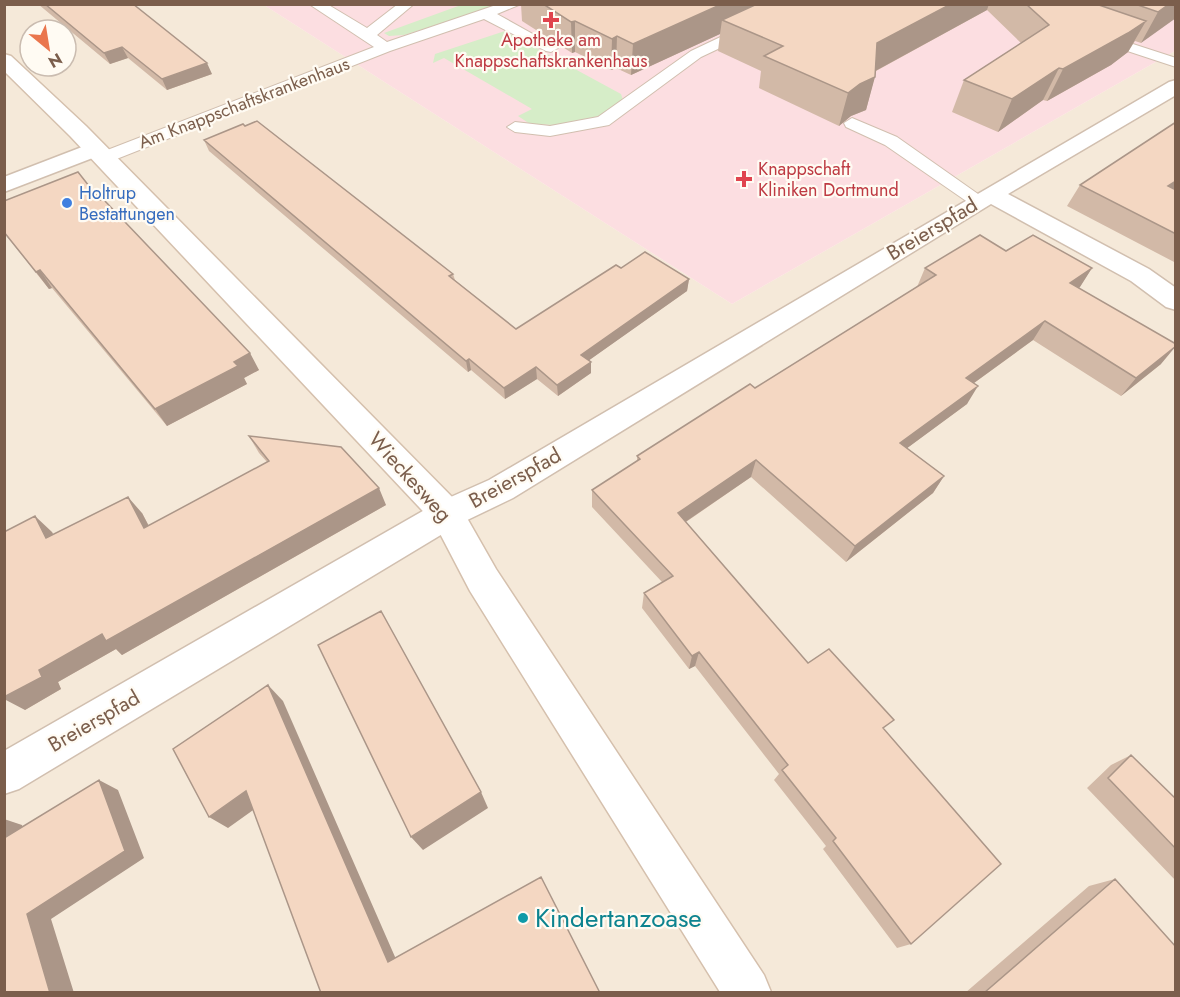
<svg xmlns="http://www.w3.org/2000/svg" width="1180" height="997" viewBox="0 0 1180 997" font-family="Jost,sans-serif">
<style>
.residential{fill:#f5e9d9;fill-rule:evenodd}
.medical{fill:#fcdee1}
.green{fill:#d6edc8}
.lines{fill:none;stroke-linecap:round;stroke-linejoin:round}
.lane-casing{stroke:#d1bfaf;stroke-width:2}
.street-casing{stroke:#d1bfaf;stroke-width:3}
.secondary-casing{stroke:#d5c0ad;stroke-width:3}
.lane{fill:#fff;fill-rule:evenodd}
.street{fill:#fff;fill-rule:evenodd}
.secondary{fill:#fff;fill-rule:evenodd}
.wall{fill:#d2b9a7}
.shaded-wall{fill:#ab9688}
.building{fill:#f4d7c2;stroke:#ab9688;stroke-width:1.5}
.health-dot{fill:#e0444e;stroke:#fffbf3;stroke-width:2}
.shop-dot{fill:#3f7fe0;stroke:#fffbf3;stroke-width:2}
.culture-dot{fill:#0f9aa8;stroke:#fffbf3;stroke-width:2}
.labels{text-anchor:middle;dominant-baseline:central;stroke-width:4.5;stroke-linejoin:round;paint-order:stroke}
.far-health-label{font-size:18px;fill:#be3a42;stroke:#fffbf3}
.far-street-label{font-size:18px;fill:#7b5e4c;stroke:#fffbf3}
.far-shop-label{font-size:18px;fill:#366cbe;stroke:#fffbf3;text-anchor:start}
.street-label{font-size:21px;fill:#7b5e4c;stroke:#fffbf3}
.near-culture-label{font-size:26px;fill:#0d838f;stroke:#fffbf3;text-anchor:start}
</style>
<rect width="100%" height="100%" fill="#fdf7eb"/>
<path class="residential" d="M5 5H264L732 304 1175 51V992H5ZM30 30H66V66H30Z"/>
<path class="medical" d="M264 5H1175V51L732 304Z"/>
<path class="green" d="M461 5H500L404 35 389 36 384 33Z
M505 31 621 94 623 100 599 116 555 125 530 124 518 116 532 109 444 58 433 63 435 54Z"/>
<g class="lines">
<defs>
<path id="lane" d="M309 4H327L367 28 398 4H414L377 35 387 42 499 4H521L497 14 558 48 551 52 546 51 484 19 390 51 109 162H97L94 158 97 154 374 47Z
M761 4H775L758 30 701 57 609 125 550 136 515 132 507 127 515 122 550 126 598 117 691 51 748 24Z
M1099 33 1176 58V67L1094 40 1092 37 1094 34Z
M852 118 897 137 988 201 986 205H972L885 145 846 127 844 123Z"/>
<path id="street" d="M1176 80V95L1008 194 1149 269 1176 288V310L1166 307 1131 281 991 204 513 498 459 524 19 789 4 794V751L435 504 489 480 1169 82Z
M95 142 103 144 106 149 103 154 4 192V177Z"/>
<path id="secondary" d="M4 54 11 56 86 126 459 504 496 569 764 975 771 992H720L470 591 435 524 70 136 4 71Z"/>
</defs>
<use href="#lane" class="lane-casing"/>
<use href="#street" class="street-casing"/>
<use href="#secondary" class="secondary-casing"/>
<use href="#lane" class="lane"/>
<use href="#street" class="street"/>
<use href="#secondary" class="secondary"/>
</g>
<path class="wall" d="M38 4H133L212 74 167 90 128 58 110 64Z
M521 4H1176L1141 43 1135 41 1128 52 1111 65 1047 101 1043 100 998 132 952 112 964 80 1021 43 987 10 876 71 866 110 851 116 839 126 759 88 761 71 718 51 720 34 631 75 616 68 611 70 575 52 572 53 522 21Z
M1176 122V263L1067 206 1080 185Z
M204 140 453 274 455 280 516 329 621 268 689 279 687 291 589 360 591 362V373L558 396 537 379 505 399 471 370 468 372 209 151Z
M100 200 259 370 244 378 247 384 167 426 52 288 49 289 4 233V201Z
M1006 251 1092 268 1079 288 1161 364 1121 396 1033 340 974 383 967 404 907 448 944 476 933 493 846 562 751 477 686 522 808 663 885 730 911 944 897 948 823 849 826 846 774 780 779 774 695 666 689 669 642 608 644 593 662 582 592 507V490L637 461V456L755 388 917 287 925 268Z
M249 436 386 505 122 655 116 649 58 682 61 689 25 710 52 532 53 535 142 513 149 526 267 462 259 453Z
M1131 755 1176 799V881L1087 788 1111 765Z
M1115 879 1176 993H965L1089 886Z"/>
<path class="shaded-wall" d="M722 4H759L722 20 720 34 631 75 633 44Z
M951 4H989L987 10 868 75 877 43Z
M1169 4H1176V18L1141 43 1158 12Z
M575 21V52L572 53 571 22Z
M1146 21 1128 52 1111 65 1047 101 1063 69Z
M617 36 616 68 611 70 612 39Z
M122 47 128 58 110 64 104 53Z
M207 63 212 74 167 90 162 79Z
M1059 68 1043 100 998 132 1012 99Z
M875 77 866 110 851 116 839 126 848 93 860 84Z
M1176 181V192L1168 186Z
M1092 268 1080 287 1058 302 1070 283Z
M40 270 52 288 49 289 36 272Z
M689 279 687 291 581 366V355Z
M1045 321 1033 340 956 396 966 378Z
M1176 346 1161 364 1121 396 1136 378Z
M250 353 259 370 244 378 247 384 167 426 155 409 234 362Z
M469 359 471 370 468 372 466 361Z
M591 362V373L558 396 557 385Z
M536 367 537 379 505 399 504 388Z
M978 386 967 404 891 460 900 443Z
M756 460 751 477 675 529 678 513Z
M944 476 933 493 846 562 855 546Z
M379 488 386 505 122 655 116 649 58 682 61 689 25 710 4 699V697L39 670 102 634Z
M128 497 142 513 158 544 144 528Z
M35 516 52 532 63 554 46 538Z
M699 652 695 666 689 669 692 656Z
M268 685 283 701 399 966 388 962Z
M99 780 118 790 144 858 51 919 74 993H50L27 914Z
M246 791 263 803 228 828 209 817Z
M481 792 488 808 423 850 411 837Z
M4 819 22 825 28 846 4 838Z"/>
<path class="building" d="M45 4H133L207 63 162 79 122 47 104 53Z
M543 4H722L633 44 617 36 612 39 575 21 571 22Z
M757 4H951L877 43 875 77 860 84 848 93 764 56 783 46 722 20Z
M1026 4H1096L1146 21 1128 33 1063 69 1059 68 1012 99 964 80 1049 25Z
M1135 4H1169L1158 12Z
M257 121 453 274 449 276 516 329 616 265 621 268 645 252 689 279 581 355 591 362 557 385 536 367 504 388 469 359 466 361 204 140 243 124 245 126Z
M1176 122V181L1168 186 1176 190V234L1080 185Z
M78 172 100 200H104L250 353 234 362 238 366 155 409 40 270 36 272 4 232V201Z
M980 235 1006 251 1033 235 1092 268 1070 283 1176 344V346L1136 378 1045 321 966 378 978 386 900 443 944 476 855 546 756 460 678 513 808 663 829 649 894 720 883 728 1001 864 911 944 833 841 836 838 782 770 788 765 699 652 692 656 644 593 673 576 592 490 640 459 637 456 750 384 755 388 936 275 925 268Z
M249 436 341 447 379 488 106 641 102 634 39 670 42 677 4 697V532L35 516 46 538 128 497 144 528 269 461Z
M381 611 481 792 411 837 318 645Z
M268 685 388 962 541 877 600 993H321L246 791 209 817 173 749Z
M1131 755 1176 799V849L1108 778Z
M99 780 125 851 27 914 50 993H4V838Z
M1115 879 1176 947V993H984Z"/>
<g class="health-dot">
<path d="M548 11h6v6h6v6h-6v6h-6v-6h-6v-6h6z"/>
<path d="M741 170h6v6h6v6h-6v6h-6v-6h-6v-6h6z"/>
</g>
<circle class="shop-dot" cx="67" cy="203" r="6"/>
<circle class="culture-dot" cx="523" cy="918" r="6"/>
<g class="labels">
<g class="far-health-label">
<text x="551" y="40">Apotheke am<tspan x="551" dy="21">Knappschaftskrankenhaus</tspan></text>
<text x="758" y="169" text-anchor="start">Knappschaft<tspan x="758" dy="21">Kliniken Dortmund</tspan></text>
</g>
<g class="far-street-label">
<text transform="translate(244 103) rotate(-21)">Am Knappschaftskrankenhaus</text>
</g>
<g class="far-shop-label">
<text x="79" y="193">Holtrup<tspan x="79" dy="21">Bestattungen</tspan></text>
</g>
<g class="street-label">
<text transform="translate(932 229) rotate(-31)">Breierspfad</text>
<text transform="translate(410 477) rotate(48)">Wieckesweg</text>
<text transform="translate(515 478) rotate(-29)">Breierspfad</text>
<text transform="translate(94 721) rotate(-30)">Breierspfad</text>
</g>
<g class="near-culture-label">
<text x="535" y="918">Kindertanzoase</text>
</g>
</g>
<rect width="1180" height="997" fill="none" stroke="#7b5e4c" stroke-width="12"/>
<g transform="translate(48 48) rotate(150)"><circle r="28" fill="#fffbf3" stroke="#cabcb0" stroke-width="1.5"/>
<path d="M0-4.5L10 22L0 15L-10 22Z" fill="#ea764d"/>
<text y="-9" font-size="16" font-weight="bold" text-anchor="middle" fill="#7b5e4c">N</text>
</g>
</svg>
